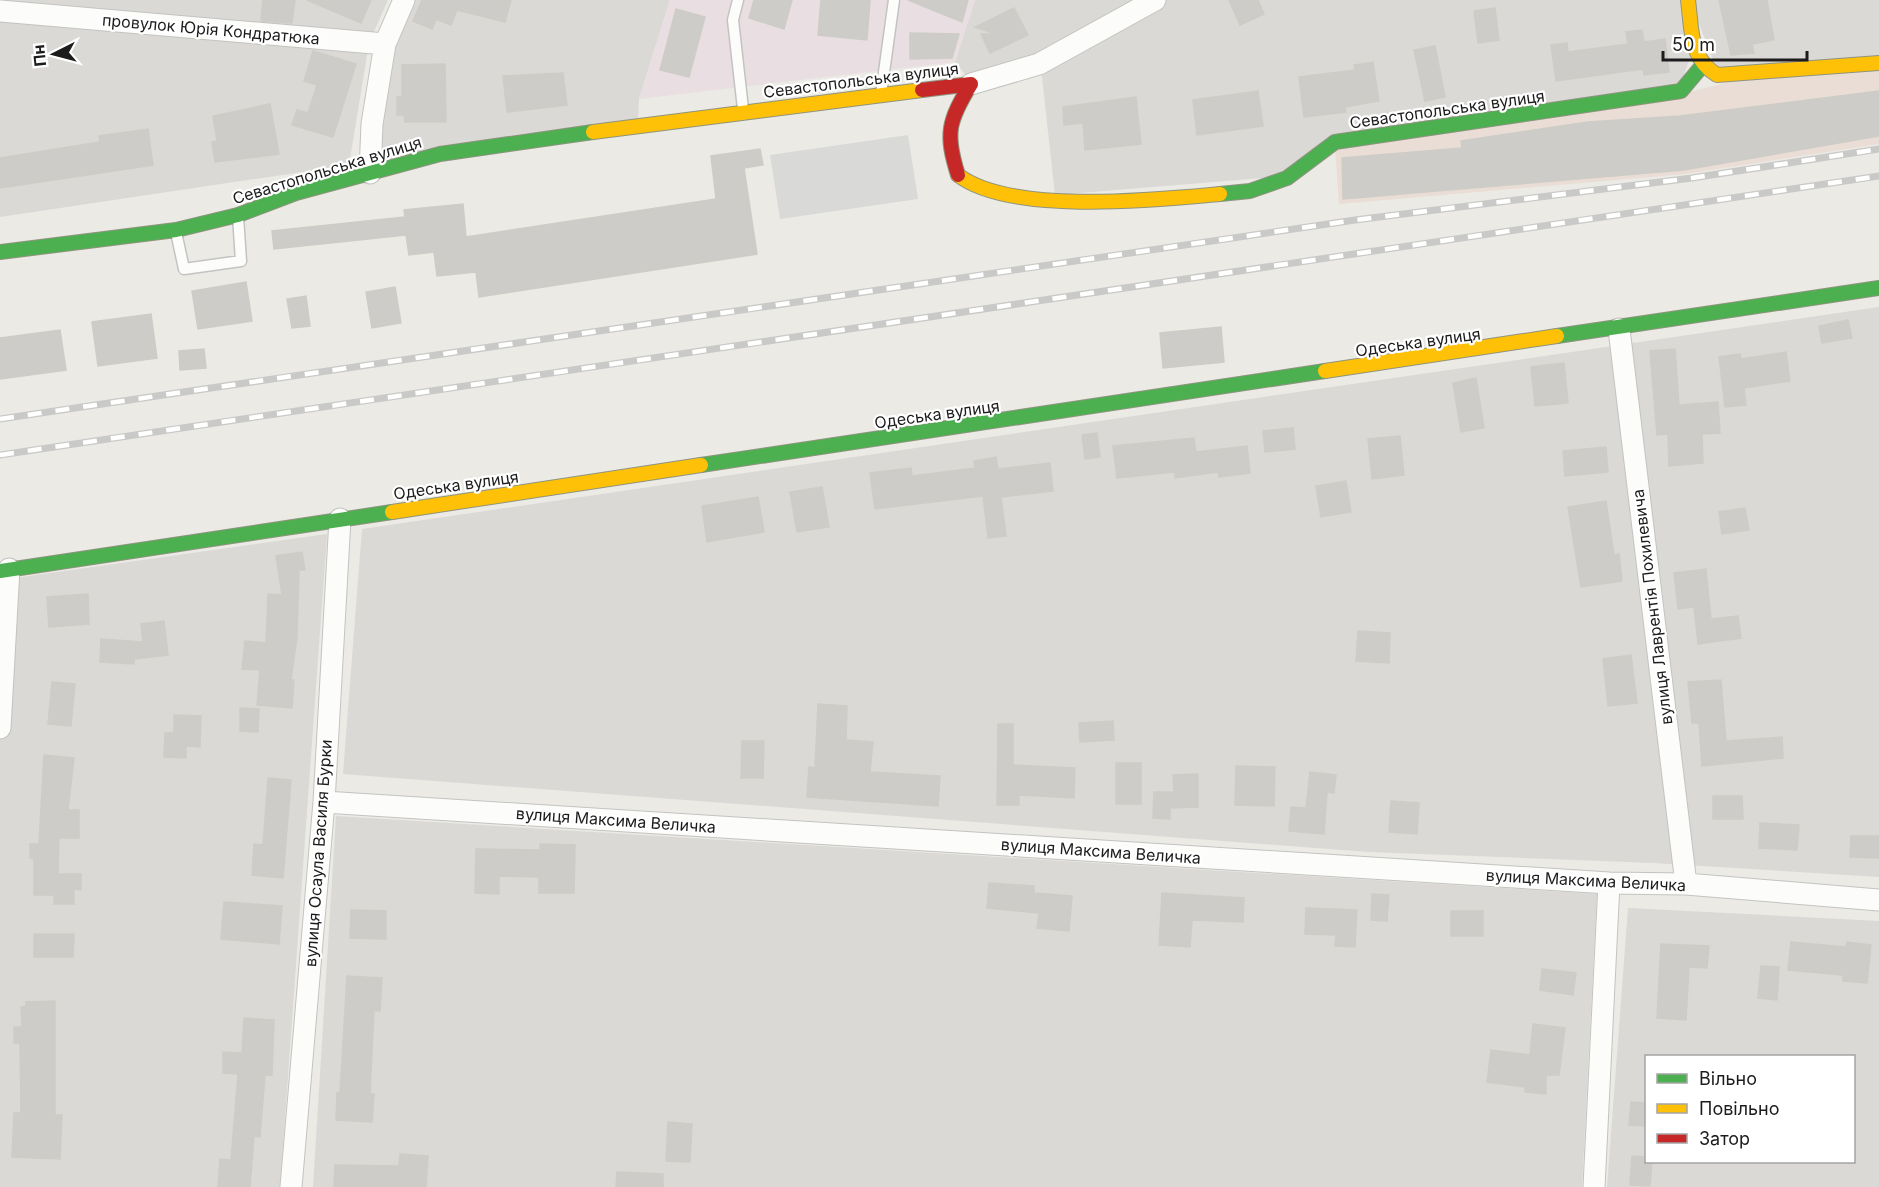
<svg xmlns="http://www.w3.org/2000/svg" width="1879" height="1187" viewBox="0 0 1879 1187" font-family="Inter,sans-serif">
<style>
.residential{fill:#dad9d6;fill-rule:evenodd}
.commercial{fill:#e9ddd6}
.industrial{fill:#e9dee2}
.parking{fill:#d9d9d7}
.building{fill:#cdccc8;stroke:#ceccc6;stroke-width:1.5}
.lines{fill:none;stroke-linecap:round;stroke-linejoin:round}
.lane-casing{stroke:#c3c3c1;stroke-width:13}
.street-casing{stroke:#c3c3c1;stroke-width:23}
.fast-casing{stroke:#8e947e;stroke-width:16}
.slow-casing{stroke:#8e947e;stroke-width:16}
.jam-casing{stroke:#8e947e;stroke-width:16}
.lane{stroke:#fcfcfb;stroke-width:10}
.street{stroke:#fcfcfb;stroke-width:21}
.fast{stroke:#4caf50;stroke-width:14}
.slow{stroke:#ffc107;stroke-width:14}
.jam{stroke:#c62828;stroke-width:14}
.rail-casing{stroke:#c9c9c8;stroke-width:7}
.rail{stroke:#fff;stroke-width:4.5;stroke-dasharray:14;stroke-linecap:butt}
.labels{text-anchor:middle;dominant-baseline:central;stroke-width:4.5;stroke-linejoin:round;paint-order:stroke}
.street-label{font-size:16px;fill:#1c1c1c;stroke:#fff}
</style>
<rect width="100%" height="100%" fill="#ebeae5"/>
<path class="residential" d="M0 0H388L369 43 349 165 0 217Z
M408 0H670L639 99 638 123 373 170 389 44Z
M975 0H1149L1038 60 970 80 955 62Z
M1163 0H1686L1693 49 1679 89 1334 139 1286 176 1055 195 1041 68Z
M1690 0H1879V61L1718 73Z
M1879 307V877L1653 863 1369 852 343 774 362 529Z
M327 534 280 1187H0V580Z
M336 816 1597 894 1582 1187H313Z
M1628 908 1879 921V1187H1607ZM1646 1056H1854V1162H1646Z"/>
<path class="commercial" d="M1879 66V144L1685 174 1339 204 1335 145 1681 94 1745 78Z"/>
<path class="industrial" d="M670 0H975L955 62 639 99Z"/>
<path class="parking" d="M908 135 918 199 780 219 770 155Z"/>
<path class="building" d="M263 0H295L292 23 261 21Z
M307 0H371L361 23Z
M422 0H511L505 22 457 10 451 25 436 19 432 29 413 21Z
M754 0H792L784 29 749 18Z
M821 0H870L867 40 818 35Z
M908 0H968L962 22Z
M1229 0H1258L1264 14 1240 25Z
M1719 0H1767L1774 40 1752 44 1754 53 1731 55Z
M1014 8 1028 35 990 53 981 34H996L975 27Z
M1495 8 1499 40 1478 43 1474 11Z
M676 9 705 17 689 77 660 70Z
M1642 30 1644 42 1665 39 1669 72 1644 75 1643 69 1556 81 1551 45 1567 43 1568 52 1628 44 1626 32Z
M910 33 959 34 952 58 910 59Z
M1435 46 1445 97 1425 101 1414 50Z
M313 51 356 64 333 137 292 125 297 110 308 113 317 85 304 81Z
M1373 62 1379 101 1345 107 1346 112 1304 117 1299 77 1355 70 1354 65Z
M445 64 446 122H405L404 115H397V97H402V65Z
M563 73 567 105 507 112 503 76Z
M1258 91 1263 126 1197 135 1193 100Z
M1879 91V136L1684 170 1343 199 1342 158 1462 148 1461 141 1588 122 1680 116Z
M1136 97 1141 144 1085 150 1083 123 1064 125 1063 107Z
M270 104 279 154 215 162 212 142 217 141 213 116Z
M148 129 153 165 0 188V158L100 142 99 136Z
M760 149 763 165 744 168 757 254 479 297 476 272 437 276 434 252 409 255 406 235 274 249 272 231 405 217 404 210 463 204 466 237 716 199 711 156Z
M246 282 252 321 198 329 192 291Z
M395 287 401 323 372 328 366 292Z
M306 296 310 326 292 328 287 299Z
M151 314 157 358 98 366 92 322Z
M1848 320 1852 338 1822 343 1819 326Z
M1221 327 1224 362 1163 368 1160 333Z
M60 330 66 370 0 379V338Z
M204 349 206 368 180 370 179 351Z
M1675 349 1679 405 1718 402 1720 433 1702 434 1703 463 1669 466 1668 434 1657 435 1650 351Z
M1786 352 1790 381 1744 388 1746 405 1725 407 1719 357 1740 354 1741 359Z
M1564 363 1568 403 1535 406 1531 367Z
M1476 378 1484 428 1461 432 1453 383Z
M1293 428 1295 449 1265 452 1263 431Z
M1097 433 1100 457 1085 459 1082 435Z
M1400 436 1404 475 1372 479 1368 439Z
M1194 438 1196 452 1247 446 1250 473 1219 477 1218 472 1175 478V472L1117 478 1113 446Z
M1606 447 1608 472 1565 476 1563 451Z
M996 457 998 469 1050 463 1053 491 1001 497 1006 536 988 538 983 496 875 509 870 473 911 468 912 476 975 468 974 461Z
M1346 481 1351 512 1321 517 1316 486Z
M822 487 829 527 797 532 790 492Z
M758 497 764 532 707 542 702 506Z
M1606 501 1614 555 1619 554 1622 581 1581 587 1568 507Z
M1745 508 1749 530 1722 534 1719 512Z
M302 552 305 570H299L297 637 291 680H294L292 708 257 705 260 670 242 669 245 641 266 643 268 594 282 595 276 556Z
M1706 569 1711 619 1738 616 1741 638 1698 644 1694 607 1678 609 1674 573Z
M88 594 89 624 49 627 47 597Z
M164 621 168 655 134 659V664L100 662 101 639 143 642 141 624Z
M1358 631 1390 633 1389 663 1356 661Z
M1631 655 1637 703 1608 706 1603 659Z
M1721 680 1726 741 1782 737 1783 758 1702 766 1699 723H1692L1688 682Z
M52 682 75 684 71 726 48 724Z
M818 704 847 706 846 740 873 742 870 772 940 776 938 806 807 797 809 767 815 768Z
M240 708 259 709 258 732 240 731Z
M174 715 201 716 200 747 186 746V758L164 757 165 733H174Z
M1113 721 1114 740 1080 742 1079 723Z
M998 724H1013V765L1075 768 1074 798 1019 795V805H997Z
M742 741H764L763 778H741Z
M44 755 74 758 68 810H79V838H59L58 874H81V890L74 889V904H54V895H34V859L30 858V844H39Z
M1116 763H1141V804H1116Z
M1236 766 1275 767 1274 806 1235 805Z
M1310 772 1336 775 1334 793 1327 792 1324 834 1289 831 1291 807 1306 808Z
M1198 774V807L1170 808V819L1153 818 1154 792H1174L1173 775Z
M268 778 291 780 283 878 252 875 254 844 263 845Z
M1713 796H1742L1743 819H1713Z
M1391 801 1419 803 1417 834 1389 832Z
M1760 823 1799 825 1797 850 1759 848Z
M1851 836H1879V858L1850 857Z
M540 844 575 845 574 893H539V877L499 876V894L475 893 476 849 540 850Z
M989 883 1034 886V893L1072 896 1069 931 1037 928 1039 913 987 908Z
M1162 893 1244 898 1243 922 1192 920 1190 947 1159 945Z
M1372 894 1389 895 1387 921 1371 920Z
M224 902 282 906 279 944 221 939Z
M1306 908 1357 910 1355 947 1335 946 1336 935 1305 934Z
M351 910 386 911V939L350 938Z
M1451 911H1483V936H1451Z
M34 934H74L73 957H34Z
M1791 942 1846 947 1847 942 1871 945 1867 983 1843 981V975L1788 970Z
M1661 944 1709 946 1707 968 1689 967 1686 1020 1657 1018Z
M1761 966 1779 967 1777 1000 1758 998Z
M1542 969 1576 973 1573 995 1540 990Z
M347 976 382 978 380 1011 374 1010 370 1094H374L372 1122 336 1120 337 1093H340Z
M55 1001V1115H62L60 1159 12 1157 14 1113H21L20 1043H14V1027H22L21 1007 26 1006V1002Z
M244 1018 274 1020 272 1075H265L260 1137 254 1136 250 1187H218L220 1159 231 1160 238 1074 223 1073V1052L242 1053Z
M1533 1024 1565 1028 1559 1075H1546V1094L1525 1092V1087L1487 1082 1491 1050 1530 1055Z
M1631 1102 1647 1103V1126L1629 1125Z
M668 1122 692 1124 690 1162 666 1161Z
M400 1154 428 1156 426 1187H334L335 1165 399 1166Z
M1632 1156 1647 1157V1161H1652L1650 1186 1630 1185Z
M617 1172 663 1174V1187H616Z"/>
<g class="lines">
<defs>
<path id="lane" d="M738 0 733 20 743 109
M881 94 894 0
M176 232 184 269 241 261 238 216"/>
<path id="street" d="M0 11 385 44
M971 84 1039 64 1155 0
M370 173 372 124 385 44 404 0
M1619 329 1686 884
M0 728 9 569
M324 802 1609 883 1686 884 1879 900
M291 1187 324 802 340 519
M1594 1187 1609 883"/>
<path id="fast" d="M1220 194 1250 191 1287 178 1335 142 1681 91 1702 66
M0 252 176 230 238 215 296 193 440 154 593 132
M1557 336 1879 288
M701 465 1325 371
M0 571 392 512"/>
<path id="slow" d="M1688 0C1692 30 1689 58 1717 75L1879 63
M593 132 922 90
M958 175C1010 215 1155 200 1220 194
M1325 371 1557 336
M392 512 701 465"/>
<path id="jam" d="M922 90 971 84C948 121 945 134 958 175"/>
</defs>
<use href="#lane" class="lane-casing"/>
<use href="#street" class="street-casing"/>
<use href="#fast" class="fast-casing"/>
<use href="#slow" class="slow-casing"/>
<use href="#jam" class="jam-casing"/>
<use href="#lane" class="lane"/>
<use href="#street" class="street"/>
<use href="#fast" class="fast"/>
<use href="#slow" class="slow"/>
<use href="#jam" class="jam"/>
<defs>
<path id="rail" d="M0 419 1355 220 1692 178 1879 149
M0 455 1879 176"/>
</defs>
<use href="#rail" class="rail-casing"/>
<use href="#rail" class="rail"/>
</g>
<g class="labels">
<g class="street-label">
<text transform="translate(211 29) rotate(5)">провулок Юрія Кондратюка</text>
<text transform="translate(861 80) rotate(-7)">Севастопольська вулиця</text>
<text transform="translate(1447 109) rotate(-8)">Севастопольська вулиця</text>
<text transform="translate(327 170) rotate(-17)">Севастопольська вулиця</text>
<text transform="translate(1418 342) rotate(-8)">Одеська вулиця</text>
<text transform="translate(937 414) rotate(-8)">Одеська вулиця</text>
<text transform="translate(456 485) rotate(-8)">Одеська вулиця</text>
<text transform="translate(1652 607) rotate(-97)">вулиця Лаврентія Похилевича</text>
<text transform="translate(616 820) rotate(4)">вулиця Максима Величка</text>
<text transform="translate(1101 851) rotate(4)">вулиця Максима Величка</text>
<text transform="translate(318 853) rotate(-86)">вулиця Осаула Василя Бурки</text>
<text transform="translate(1586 880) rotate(3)">вулиця Максима Величка</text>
</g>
</g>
<rect x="1645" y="1055" width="210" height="108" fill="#ffffff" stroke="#a4a4a4" stroke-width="1.5"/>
<rect x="1657" y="1074" width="30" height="9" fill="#4caf50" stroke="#a4a4a4" stroke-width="1.5"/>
<text x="1699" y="1085" font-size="18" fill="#1c1c1c">Вільно</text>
<rect x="1657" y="1104" width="30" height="9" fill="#ffc107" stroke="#a4a4a4" stroke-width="1.5"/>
<text x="1699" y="1115" font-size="18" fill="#1c1c1c">Повільно</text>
<rect x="1657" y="1134" width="30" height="9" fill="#c62828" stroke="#a4a4a4" stroke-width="1.5"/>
<text x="1699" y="1145" font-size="18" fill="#1c1c1c">Затор</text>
<g transform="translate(54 54) rotate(264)" stroke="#ffffff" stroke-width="4.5" paint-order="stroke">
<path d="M0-4.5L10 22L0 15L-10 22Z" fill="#1c1c1c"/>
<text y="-9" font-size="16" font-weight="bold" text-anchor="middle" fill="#1c1c1c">Пн</text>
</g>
<path d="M1663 51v9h144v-9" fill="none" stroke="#1c1c1c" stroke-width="3"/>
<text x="1672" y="51" font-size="18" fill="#1c1c1c" stroke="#ffffff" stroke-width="4.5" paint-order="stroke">50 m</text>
</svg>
